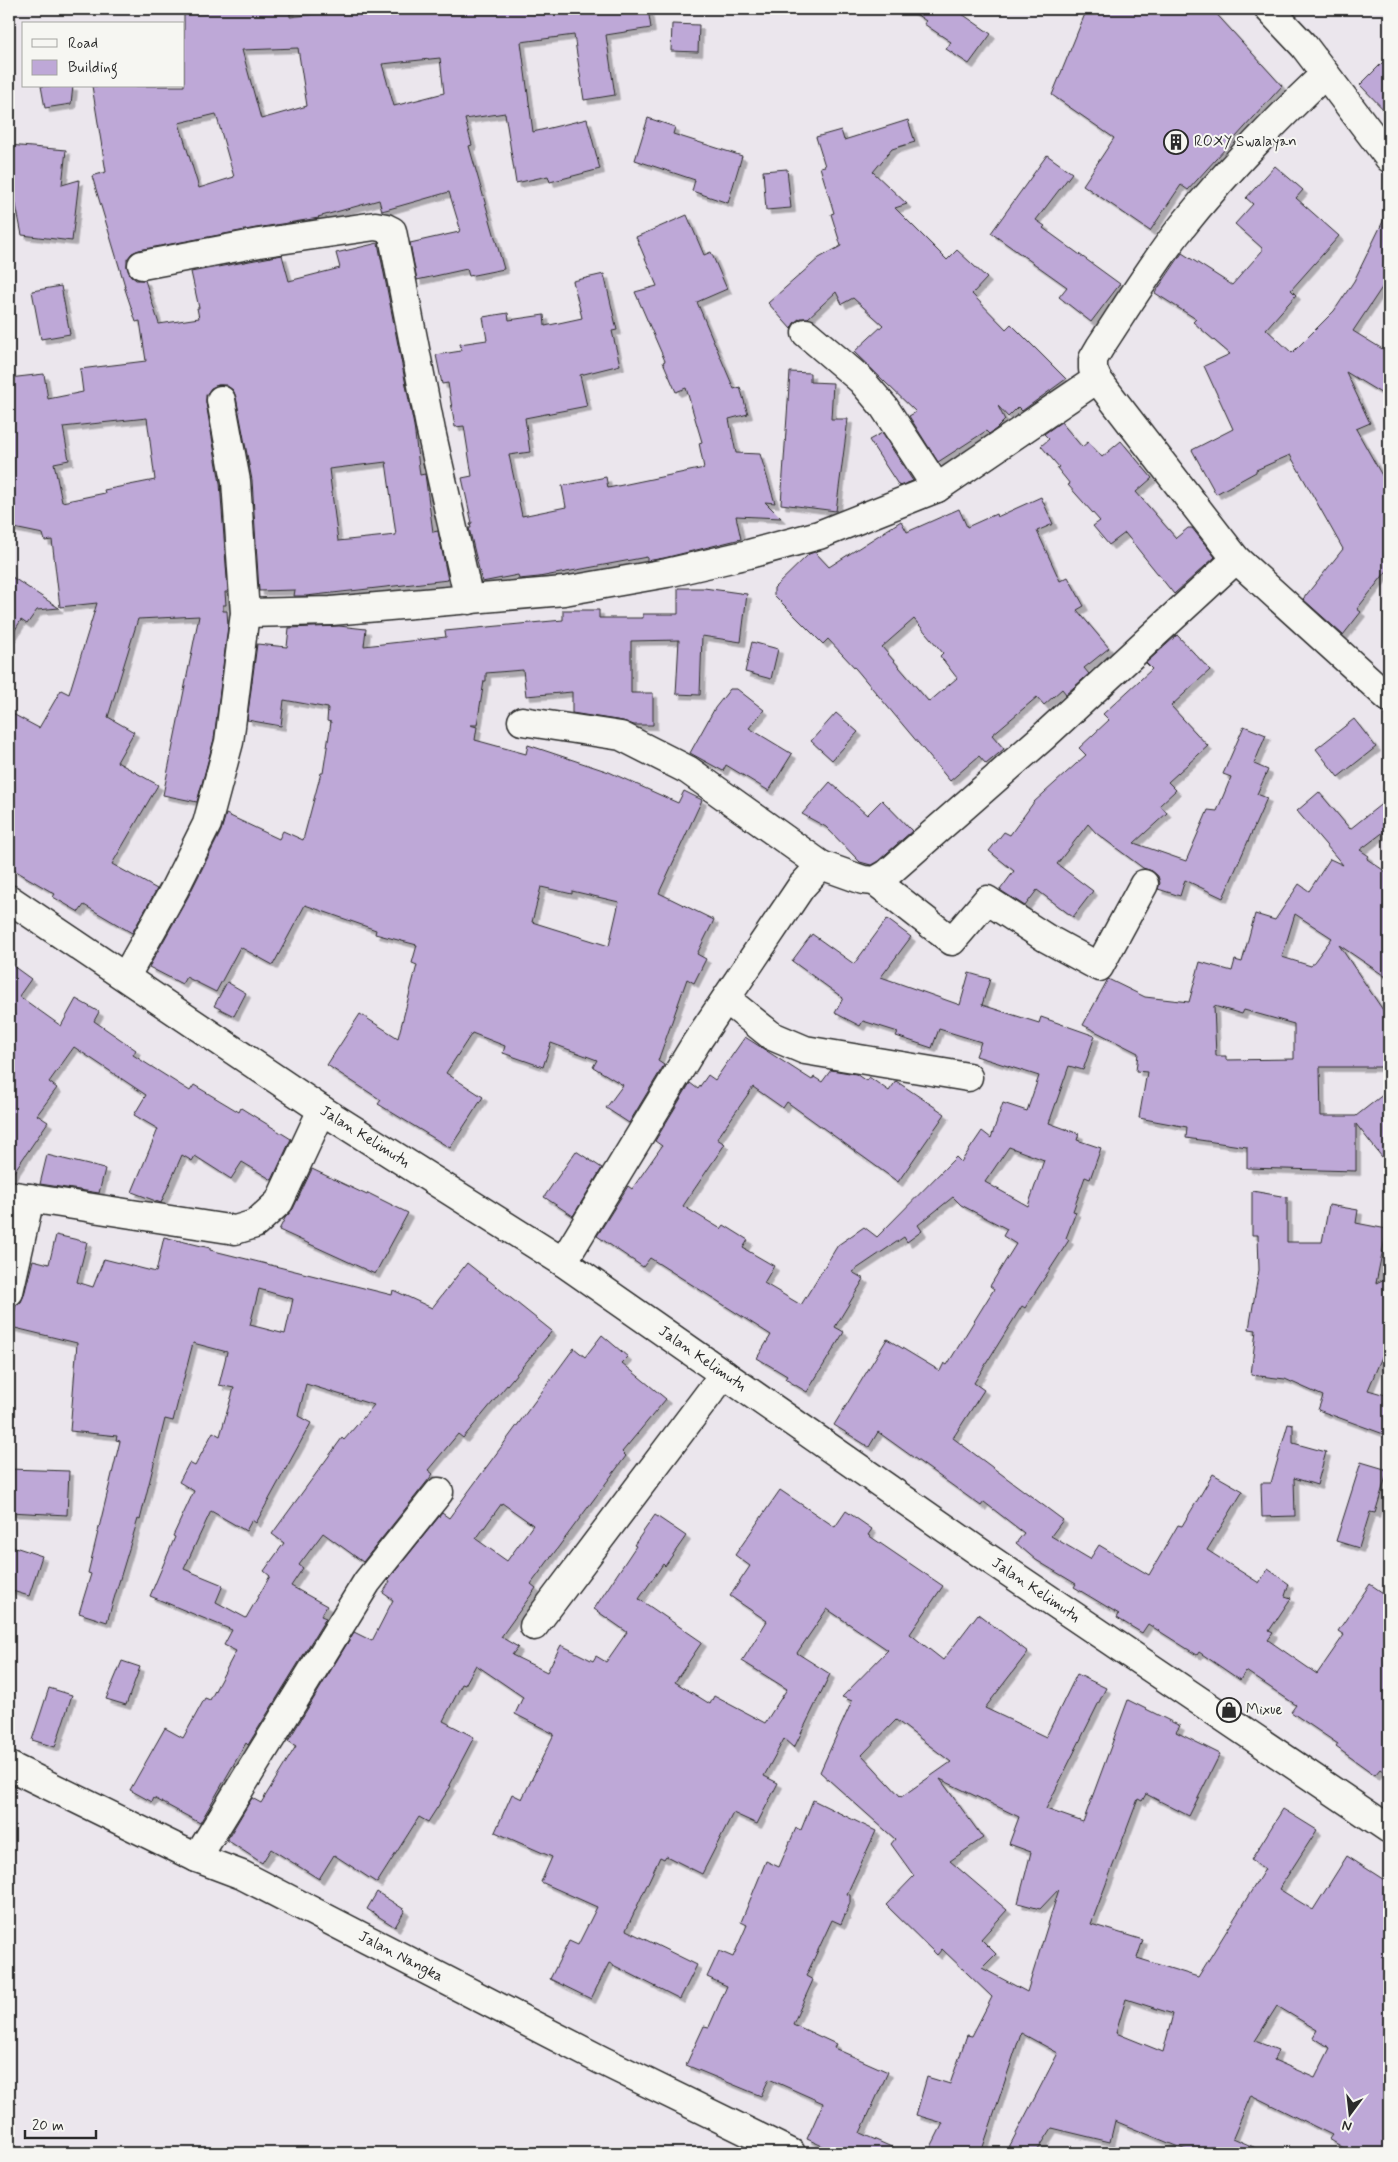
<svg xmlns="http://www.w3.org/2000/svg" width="1398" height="2162" viewBox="0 0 1398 2162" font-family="Mynerve,sans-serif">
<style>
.building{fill:#bea8d7;stroke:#2b2b2b;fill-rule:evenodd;filter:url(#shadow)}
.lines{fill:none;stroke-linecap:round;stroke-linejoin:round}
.minor-casing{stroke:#2b2b2b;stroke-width:31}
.highway-casing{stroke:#2b2b2b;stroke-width:31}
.minor{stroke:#f6f6f2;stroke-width:28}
.highway{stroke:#f6f6f2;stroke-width:28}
.labels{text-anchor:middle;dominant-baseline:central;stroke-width:4;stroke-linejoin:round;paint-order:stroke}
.poi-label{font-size:15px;fill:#2b2b2b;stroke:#f6f6f2;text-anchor:start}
.street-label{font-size:15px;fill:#2b2b2b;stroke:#f6f6f2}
</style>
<defs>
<filter id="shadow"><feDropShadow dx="4.5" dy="4.5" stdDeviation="0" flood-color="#0004"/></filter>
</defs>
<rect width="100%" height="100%" fill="#ebe6ed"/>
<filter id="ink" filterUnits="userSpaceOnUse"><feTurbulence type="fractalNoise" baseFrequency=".02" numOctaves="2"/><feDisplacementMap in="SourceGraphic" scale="10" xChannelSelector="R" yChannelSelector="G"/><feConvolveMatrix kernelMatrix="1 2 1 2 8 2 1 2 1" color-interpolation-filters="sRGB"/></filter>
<g filter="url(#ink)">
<path class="building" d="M184 9H290V17L360 9H648L651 28 606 35 615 95 584 100 574 35 521 42 533 132 587 119 600 169 550 182 548 176 516 183 505 113 465 119 472 145 469 146 504 269 469 276 467 269 417 280 410 243 459 232 460 228 449 192 382 211 379 200 318 217 319 218 256 228 139 250 132 253 127 259V267L130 275 136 280H145L159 324 199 318 197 308H199L191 272 282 255 289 281 340 268 336 253 378 243 414 426 420 475 425 474 433 532 438 531 448 580 306 596H294L295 590 259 591 252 480 236 397 233 390 226 385H218L211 388 206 395V403L220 483 228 592H225L226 605H223V611H227L228 626 214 739 197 802 163 795 199 616 138 619 108 717 134 732 117 762 158 785 112 864 157 889 132 933 84 905 79 912 53 897 55 894 9 867V712L39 728 61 690 69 694 97 603 60 607 52 540 45 541 43 534 9 527V378L44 374 48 399 83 392 80 369 146 361 140 321 136 322 124 286H125L92 176 106 172 92 86H184ZM298 48 307 106 261 119 242 50ZM440 58 444 93 394 106 382 64ZM216 114 234 177 199 188 179 123ZM147 418 155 480 104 490 105 493 62 502 54 463 69 460 63 427ZM386 462 396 535 338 541 329 469Z
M909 9H955L991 34 969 64 946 49 951 42 924 24 926 21Z
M1087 9H1212L1282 86 1188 190 1181 185 1150 231 1083 185 1114 138 1052 95Z
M672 24 699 25 698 52 671 51Z
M1389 56V115L1360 85Z
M41 86H73L71 104 45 108Z
M648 118 675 127 673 134 742 156 728 203 692 191 695 180 635 160Z
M908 120 915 142 892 149 873 172 907 204 895 208 947 260 957 250 987 278 972 294 1006 329 1011 324 1066 379 1022 411 1018 407 1008 417 998 406 1005 420 996 429 989 434 986 431 938 462 909 416 916 412 854 352 883 325 853 298 842 304 836 292 808 318H800L794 323 791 329 768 303 819 258 841 246 831 214 834 213 820 167 825 166 816 137 841 130 844 140Z
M9 145 66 150 62 185 79 180 72 241 22 235 15 200H9Z
M1047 155 1072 173 1036 220 1045 226 1043 228 1120 284 1091 322 1059 297 1067 287 991 233Z
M1275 166 1303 190 1296 198 1339 236 1291 290 1296 295 1266 329 1292 353 1334 311 1354 281 1389 209V274L1383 286 1353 331 1389 353V398L1346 372 1370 423 1356 429 1389 488V568L1357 609 1361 612 1343 635 1303 599 1343 549 1290 455 1256 470V472L1216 494 1192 450 1233 429 1204 366 1230 354 1193 322 1196 319 1155 293 1182 253 1232 285 1262 251V248L1235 224 1253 204 1246 198Z
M787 169 791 208 766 210 763 171Z
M687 215 704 255 711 252 727 289 697 302 734 389 740 387 748 414 729 419 736 453 760 454 775 503 765 502 781 518 736 516 741 539 664 558 647 561V557L539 577 519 579 518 575 482 582 469 528H471L470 524 472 523 462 478 472 476 464 426 455 427 448 383 442 384 436 355 461 351 460 344 487 340 483 317 508 313 509 320 544 315 545 326 582 318 573 281 604 274 617 330 612 331 620 365 580 375 587 406 525 418 530 452 509 455 522 516 566 507 562 486 606 477 608 488 704 468 699 443 702 442 686 388 676 392 663 362 665 361 635 292 657 286 636 237Z
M61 286 70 334 41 339 32 291Z
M790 372 810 373V382L833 383 831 419H848L836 511 781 504Z
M1061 422 1082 447 1088 442 1102 457 1121 441 1152 478 1136 492 1176 538 1188 528H1192L1215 557 1174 594 1125 533 1109 545 1093 526 1100 521 1068 485 1070 484 1057 468 1059 467 1041 446 1049 439 1044 434Z
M882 433 913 481 899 486 869 440Z
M1041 497 1053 524 1037 531 1060 581 1068 577 1084 606 1077 610 1109 648 1084 668 1089 674 1066 694 1062 689 1044 705 1037 697 992 735 1004 749 986 764 979 756 950 781 856 669 828 639 823 644 774 595V588L809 554 815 552 829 567 901 521 907 532 959 509 967 527 996 514 997 517ZM914 619 943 653 940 656 957 678 929 702 882 647Z
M9 575 59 608 37 610 27 624 21 620 9 640Z
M678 588H704L747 594 741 642 702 636 700 695 676 694 679 640 631 641V693H653V725H634L623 721 572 713V692L526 696 523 670 486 673V681H484L477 725H470L477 727 475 740 526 754 528 745 609 772 678 803 684 791 702 800 659 893 714 920 697 954 706 959 694 983 687 979 658 1061 664 1065 629 1123 606 1108 623 1085 593 1067 597 1060 551 1043 543 1067 503 1053 505 1046 472 1033 446 1073 483 1097 450 1148 378 1104 381 1100 327 1065 360 1014 398 1038 417 965 412 963 417 945 375 934 376 930 305 905 273 965 240 947 216 992 186 977 182 984 149 967 188 897 221 831 226 814 279 839 283 831 303 840 321 773H323L331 722 327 721 328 708 284 700 281 726 247 720 257 644 287 647 289 628 339 626 366 629 364 646 446 637 445 631 563 620V610H599V618H643V614H678ZM541 887 572 894V891L619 902 609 946 532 922Z
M1177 635 1210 670 1171 706 1208 746 1168 782 1176 790 1160 805 1167 813 1134 843 1186 861 1208 810 1217 811 1231 777 1223 774 1244 726 1266 735 1254 764 1268 770 1257 794 1267 798 1223 898 1185 880 1180 896 1158 889 1160 883 1158 876 1152 871 1143 868 1096 833 1088 824 1057 864 1093 891 1073 917 1037 890 1025 906 1000 890 1014 871 989 851 1004 832 1010 835 1034 802 1086 755 1079 748 1109 720 1103 714 1152 669 1146 663Z
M752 642 778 649 771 679 745 672Z
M730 689H737L764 710 749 728 792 754 769 791 726 765 723 771 690 753 715 708Z
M836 713 858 732 832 760 811 741Z
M1354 719 1376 747 1338 777 1316 749Z
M830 782 867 815 882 800 912 831 878 861 871 865 860 862 826 827 802 814Z
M1319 792 1350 829 1389 798V828L1360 850 1369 856 1367 859 1389 874V979L1339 945 1389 1019V1067H1320L1321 1116H1356L1389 1090V1166L1356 1124V1171L1247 1168V1147L1186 1138 1187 1127 1139 1118 1147 1072 1136 1071 1138 1053 1083 1025 1108 979 1145 997 1189 1002 1200 962 1232 971 1235 960 1242 962 1255 914 1275 920 1299 884 1309 891 1330 859 1343 865 1297 811ZM1295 914 1332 938 1311 966 1282 957ZM1214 1006 1242 1014 1244 1010 1294 1024V1059L1226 1060V1056H1216Z
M887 919 911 937 881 977 960 1005 969 973 990 979 982 1005 1039 1023 1041 1017 1095 1036 1083 1070 1069 1066 1049 1123 1079 1134 1077 1140 1101 1148 1090 1179 1085 1177 1073 1211 1076 1212 1066 1238 1069 1240 1025 1308 1022 1306 974 1383 984 1390 953 1438 1063 1520 1051 1536 1090 1559 1099 1545 1149 1575 1178 1525 1182 1526 1213 1474 1243 1491 1207 1550 1259 1583 1268 1569 1289 1584 1285 1596 1291 1598 1269 1631 1273 1633 1268 1640 1317 1674 1344 1635 1338 1631 1370 1584 1389 1597V1775L1380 1769 1375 1775 1336 1747 1338 1744 1291 1712 1296 1705 1246 1671 1240 1680 1199 1652 1197 1655 1148 1624 1142 1633 1117 1618 1119 1614 1074 1587 1076 1584 1036 1560 1016 1543 1024 1533 984 1502 981 1506 878 1432 869 1447 834 1425 887 1339 940 1371 944 1363 947 1365 994 1289 990 1286 1016 1244 1003 1236 1007 1229 961 1205 953 1197 918 1225 922 1231 907 1242 904 1237 852 1272 864 1279 835 1327 844 1332 807 1392 785 1379 787 1376 757 1358 771 1335 650 1258 643 1267 597 1236 628 1186 632 1189 662 1146 655 1141 690 1083 698 1089 708 1075 715 1080 745 1037 812 1080 814 1077 822 1082 831 1070 856 1074 866 1081 869 1077 889 1091 896 1081 945 1114 898 1182 787 1102 783 1108 753 1087 717 1139 725 1144 683 1206 721 1229 724 1225 748 1240 743 1248 774 1266 764 1283 801 1305 838 1245 864 1227 877 1237 956 1157 961 1162 982 1131 991 1138 1003 1103 1027 1111 1039 1076 976 1056 981 1042 939 1029 932 1048 896 1036 898 1032 863 1021 860 1026 835 1013 843 998 792 961 812 934 854 964ZM1009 1147 1044 1160 1028 1206 985 1182Z
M9 963 31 979 19 996 61 1026 76 999 99 1012 94 1021 136 1050 133 1055 190 1091 194 1085 239 1112 241 1108 291 1139 272 1180 242 1162 231 1179 195 1156 192 1161 182 1155 161 1203 132 1192 158 1129 134 1115 146 1095 74 1047 49 1082 57 1088 37 1115 48 1122 9 1179Z
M227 982 246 993 234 1016 214 1006Z
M576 1151 602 1168 573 1216 544 1197Z
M47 1155 105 1169 99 1193 40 1184Z
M312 1169 367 1195 368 1193 408 1213 375 1274 279 1230 285 1218 293 1209Z
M1252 1191 1287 1197V1242H1322L1329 1205 1358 1210 1356 1223 1387 1229 1376 1283 1389 1277V1354L1384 1352 1368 1390 1389 1396V1436L1318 1410 1323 1396 1285 1379 1251 1375 1256 1330 1249 1329 1259 1270 1258 1235H1252Z
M56 1235 87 1242 77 1282 93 1287 104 1259 156 1272 164 1237 210 1248V1250L392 1295 393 1290 432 1308 467 1263 552 1331 463 1438 458 1434 428 1470 433 1474 363 1562 323 1533 299 1565 303 1568 291 1586 327 1606 321 1616 326 1618 248 1745 246 1743 200 1823 154 1798 152 1802 130 1790 165 1728 183 1738 205 1698 210 1700 236 1651 224 1645 232 1630 150 1596 175 1537 173 1536 194 1491 179 1482 189 1463 195 1466 213 1432 220 1436 234 1388 219 1385 227 1352 193 1343 173 1421 165 1419 140 1520 138 1519 107 1622 79 1613 91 1574 88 1573 120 1441 116 1440 117 1436 70 1431 77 1343 11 1327 16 1305 21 1302 24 1295 33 1260 49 1264ZM259 1289 293 1299 285 1334 250 1325ZM306 1384 374 1405 344 1440 342 1438 272 1534 284 1543 264 1571 270 1576 246 1618 216 1602 223 1585 184 1569 211 1511 246 1531 252 1520 256 1523 311 1423 298 1416Z
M602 1335 628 1357 622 1363 666 1399 622 1452 626 1456 531 1584 536 1588 501 1637 518 1647 512 1655 547 1672 561 1645 593 1661 596 1656 606 1662 627 1632 594 1609 636 1546 634 1545 655 1515 686 1536 665 1566 663 1564 639 1599 702 1642 675 1682 710 1704 714 1696 765 1723 787 1689 742 1661 767 1621 730 1596 750 1566 735 1555 780 1490 835 1527 846 1511 872 1529 868 1535 943 1586 910 1634 943 1660 978 1614 1028 1652 985 1708 1046 1737 1077 1674 1106 1688 1046 1809 1083 1822 1128 1700 1180 1726 1176 1732 1220 1754 1189 1816 1146 1794 1142 1801 1138 1799 1091 1924 1143 1940 1137 1958 1198 1977 1265 1869 1251 1860 1283 1809 1317 1830 1279 1889 1313 1910 1347 1856 1389 1883V2153H1352L1329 2139 1332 2135 1251 2095 1233 2138 1267 2153H1193L1115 2121 1110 2142 1052 2128 1036 2153H1006L1058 2053 1021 2033 981 2153H928L943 2123 916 2115 927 2077 950 2084 967 2035 972 2036 992 1997 942 1949 937 1955 886 1905 914 1876 891 1844 895 1839 820 1772 852 1701 842 1697 888 1650 827 1609 797 1653 830 1674 794 1748 784 1739 764 1776 778 1783 757 1824 733 1813 702 1874 666 1856 664 1859 660 1857 626 1930 697 1965 680 1999 609 1963 591 1999 550 1979 569 1941 578 1945 597 1907 541 1882 552 1857 495 1832 512 1794 522 1799 554 1734 515 1714 523 1697 476 1665 465 1685 462 1684 443 1721 474 1737 449 1785 451 1786 428 1822 419 1817 377 1883 334 1855 319 1879 271 1849 262 1863 227 1840 252 1798 261 1803 296 1746 288 1741 354 1632 372 1641 393 1600 383 1593 390 1581 388 1580 442 1513 449 1518 574 1348 585 1357ZM502 1503 533 1525 507 1561 476 1539ZM896 1720 951 1762 901 1797 862 1755ZM940 1779 1019 1817 1009 1844 1031 1852 1018 1903 1040 1909 1059 1889 1027 1992 982 1968 996 1954 981 1939 1007 1910 950 1861 983 1838ZM1126 1999 1173 2014 1163 2052 1116 2033ZM1277 2006 1317 2030 1313 2037 1330 2048 1315 2078 1274 2060 1278 2050 1255 2041Z
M1288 1424 1293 1425V1443L1326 1452 1317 1485 1294 1478 1295 1516 1262 1517 1261 1483H1271Z
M1361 1462 1388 1470 1375 1513 1370 1512 1359 1548 1336 1541Z
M9 1469 69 1471 67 1515 9 1512Z
M9 1545 42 1556 29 1596 9 1590Z
M122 1661 140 1667 126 1705 106 1699Z
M49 1688 72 1695 55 1747 32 1740Z
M813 1800 876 1831 847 1894 850 1895V1903L841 1924 832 1920 806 1976 813 1980 793 2024 836 2044 834 2048 888 2072 860 2133 905 2153H838L807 2139 823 2103 769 2079 761 2096 686 2065 704 2026 709 2027 727 1986 707 1977 719 1951 733 1957 747 1925 741 1922 766 1861 779 1867 796 1828 801 1830Z
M377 1892 405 1910 395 1927 367 1909Z"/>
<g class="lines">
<defs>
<g id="minor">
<path d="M1325 74C1272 124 1222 176 1177 233 1149 270 1125 309 1100 347L1093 359V369L1097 379 1236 559 1389 698"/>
<path d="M142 265 259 243 375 226 386 228 392 231 431 431 469 600"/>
<path d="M806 333 861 380 884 407 937 488"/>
<path d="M245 613 331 611 564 591 667 573 749 554 819 535 937 488 1097 379"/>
<path d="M522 721 621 736 688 770 821 865"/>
<path d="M875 881 952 941 987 900 1046 938 1099 967 1144 884"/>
<path id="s1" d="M9 899 322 1110 563 1262 985 1556 1389 1829"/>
<path d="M126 976 174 890 207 824 229 742 245 613 236 481 221 400"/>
<path d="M726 999 772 1036 805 1050 968 1077"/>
<path d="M9 1195 235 1230 255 1224 279 1202 322 1110"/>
<path d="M563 1262 696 1043 801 887 821 865 863 880 875 881 887 874 1043 737 1236 559"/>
<path d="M9 1292 30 1198"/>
<path d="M534 1626 724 1374"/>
<path id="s2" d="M9 1766 197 1858 242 1875 601 2060 791 2153"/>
<path d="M197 1858 367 1582 439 1492"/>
</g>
<path id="highway" d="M1269 9 1304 46 1389 158"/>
</defs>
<use href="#minor" class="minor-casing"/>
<use href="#highway" class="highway-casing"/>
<use href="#minor" class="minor"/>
<use href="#highway" class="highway"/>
</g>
</g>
<defs>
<symbol id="building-ring" viewBox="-11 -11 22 22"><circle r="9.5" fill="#f6f6f2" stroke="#2b2b2b" stroke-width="1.5"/><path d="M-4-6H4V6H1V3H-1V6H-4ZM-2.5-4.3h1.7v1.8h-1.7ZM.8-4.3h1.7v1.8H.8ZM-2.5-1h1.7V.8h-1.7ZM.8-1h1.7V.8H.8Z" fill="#2b2b2b"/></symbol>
<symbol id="shop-ring" viewBox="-11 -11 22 22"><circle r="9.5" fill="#f6f6f2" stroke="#2b2b2b" stroke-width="1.5"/><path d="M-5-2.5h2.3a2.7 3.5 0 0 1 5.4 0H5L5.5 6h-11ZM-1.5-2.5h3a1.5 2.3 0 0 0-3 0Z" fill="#2b2b2b"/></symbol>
</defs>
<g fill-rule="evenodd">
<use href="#building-ring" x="1162" y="128" width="28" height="28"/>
<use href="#shop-ring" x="1215" y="1696" width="28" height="28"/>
</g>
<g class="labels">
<g class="poi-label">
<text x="1194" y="142">ROXY Swalayan</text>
<text x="1246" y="1710">Mixue</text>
</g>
<g class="street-label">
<text stroke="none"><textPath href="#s1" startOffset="428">Jalan Kelimutu</textPath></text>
<text stroke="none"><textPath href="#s1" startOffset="832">Jalan Kelimutu</textPath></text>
<text stroke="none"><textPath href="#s1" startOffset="1238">Jalan Kelimutu</textPath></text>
<text stroke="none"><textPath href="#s2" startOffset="436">Jalan Nangka</textPath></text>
</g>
</g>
<rect width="1398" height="2162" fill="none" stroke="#f6f6f2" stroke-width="30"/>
<rect x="15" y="15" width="1368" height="2132" fill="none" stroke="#2b2b2b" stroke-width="2" filter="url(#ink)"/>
<rect x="22" y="22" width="162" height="65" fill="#f6f6f2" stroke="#a5a5a2"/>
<rect x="32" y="39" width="25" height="8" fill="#f6f6f2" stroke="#a5a5a2"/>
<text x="68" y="48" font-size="15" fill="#2b2b2b">Road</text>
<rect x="32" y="60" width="25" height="15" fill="#bea8d7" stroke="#a5a5a2"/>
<text x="68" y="72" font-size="15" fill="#2b2b2b">Building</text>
<g transform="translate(1350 2114) rotate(195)" stroke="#f6f6f2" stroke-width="4" paint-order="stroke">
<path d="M0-4L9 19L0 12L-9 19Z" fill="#2b2b2b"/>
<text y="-8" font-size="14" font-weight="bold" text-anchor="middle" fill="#2b2b2b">N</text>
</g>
<path d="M25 2130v8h71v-8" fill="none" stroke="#2b2b2b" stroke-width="2.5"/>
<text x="32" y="2130" font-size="15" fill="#2b2b2b" stroke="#f6f6f2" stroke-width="4" paint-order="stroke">20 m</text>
</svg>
